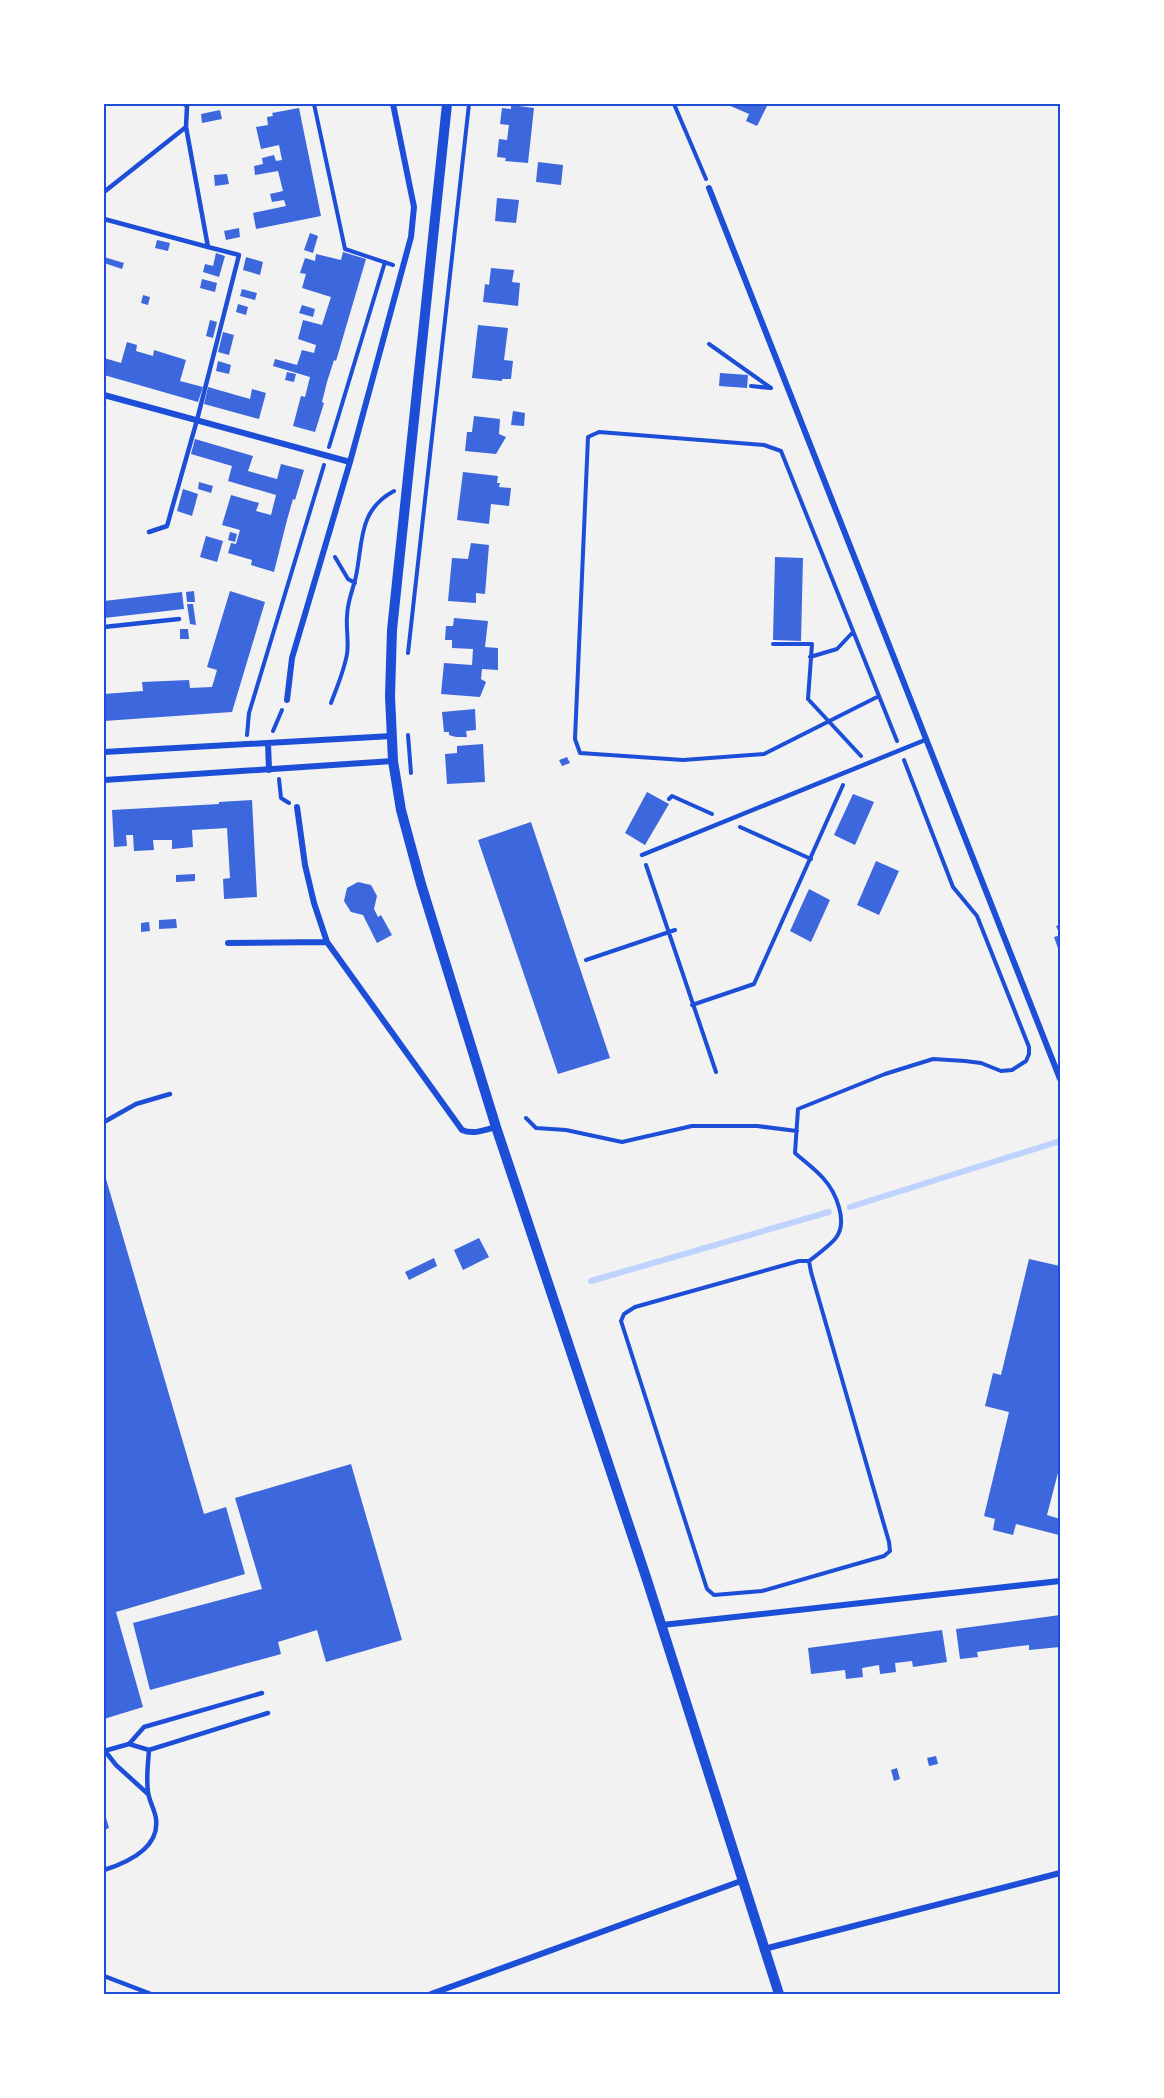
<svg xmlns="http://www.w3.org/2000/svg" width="1164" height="2098" viewBox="0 0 1164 2098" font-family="Ubuntu,sans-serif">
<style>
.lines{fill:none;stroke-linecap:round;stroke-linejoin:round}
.stream{stroke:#bfd3fe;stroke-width:6}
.building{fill:#3d67dc}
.path{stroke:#1d4ed8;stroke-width:4}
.service{stroke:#1d4ed8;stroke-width:4.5}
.minor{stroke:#1d4ed8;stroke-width:6}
.tertiary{stroke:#1d4ed8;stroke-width:10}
.neatline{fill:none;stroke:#1d4ed8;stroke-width:2}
</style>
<rect width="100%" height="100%" fill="#f2f2f2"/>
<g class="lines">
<path class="stream" d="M850 1207 1060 1141
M591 1281 829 1212"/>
</g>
<path class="building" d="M726 104H768L757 126 746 121 749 114Z
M511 105 534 108 528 163 505 161 506 158 497 157 499 139 507 140 509 125 500 124 502 108 511 109Z
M299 108 321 216 256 229 253 213 286 206 284 200 272 202 270 194 283 191 278 171 255 175 254 166 263 164 262 158 274 155 276 161 282 160 279 145 261 149 256 127 268 125 267 117 273 116 272 113Z
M220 110 222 119 202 123 201 114Z
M538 162 563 165 561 185 536 182Z
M227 174 229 184 215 186 214 175Z
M497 198 519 200 516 223 495 221Z
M239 228 240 237 226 240 224 231Z
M310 233 318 236 313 253 304 250Z
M157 240 170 243 168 251 155 248Z
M343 252 366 259 336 361 334 360 327 382 322 402 324 403 315 432 293 426 301 396 305 397 310 377 273 366 275 359 297 365 302 350 314 353 316 345 298 339 303 320 322 325 331 297 302 288 306 274 300 273 305 258 315 261 316 254 341 260Z
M216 253 225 256 219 277 203 272 205 264 213 266Z
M104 257 124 263 122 269 104 263Z
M246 257 263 262 260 275 243 270Z
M491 268 514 270 512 282 520 283 518 306 483 302 485 284 489 285Z
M202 279 217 283 215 292 200 288Z
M242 289 257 293 255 300 240 296Z
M143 295 150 297 148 305 141 303Z
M238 304 248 307 246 315 236 312Z
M302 305 315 309 313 317 299 313Z
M210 320 217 322 213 338 206 336Z
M478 325 508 328 504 360 513 361 511 379H502V381L472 378Z
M223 332 234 335 229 355 218 352Z
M127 342 137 345 136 351 153 356 154 350 186 360 180 381 203 387 198 402 104 375V358L121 363Z
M218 361 231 365 229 374 216 371Z
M287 372 296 374 294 382 285 380Z
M720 373 748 375 747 388 719 386Z
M208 387 250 399 252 389 266 393 259 419 204 404Z
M513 411 525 413 524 426 511 425Z
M474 416 500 419 499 434 506 437 496 454 465 451 467 432H472Z
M195 439 253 456 248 471 277 479 281 464 304 470 295 500 293 499 287 520 274 572 251 565 252 560 228 553 231 543 236 544 240 530 222 525 231 495 259 503 256 511 271 515 276 495 228 481 232 466 191 454Z
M463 472 498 476 497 483H500L499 487 511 488 509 506 491 504 489 524 457 520Z
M199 482 213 486 211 493 198 489Z
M183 489 198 494 192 516 177 511Z
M230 532 237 534 235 542 228 540Z
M206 536 223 541 217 562 200 557Z
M471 543 489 545 485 594 476 593V603L448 601 452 558 468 559Z
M775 557 803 558 801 641 773 640Z
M194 591 195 602H187L186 592Z
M230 591 265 602 232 712 104 721V694L143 691 142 682 189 680 190 688 212 687 217 670 207 667Z
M182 592 184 609 104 618V601Z
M187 604H193L196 625 190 624Z
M454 618 488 621 485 647 498 648V670L482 669 481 679 486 682 480 697 441 694 444 663 472 665 473 649 452 648V640H445L446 626H453Z
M180 629H188L189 639H180Z
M475 709 476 730 466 731 467 737H456L449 735V732H444L442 712Z
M483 744 485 782 447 784 445 754 457 753V746Z
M567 757 570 763 562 766 559 760Z
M647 792 669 804 645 845 625 833Z
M853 794 874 802 855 845 834 835Z
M252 800 257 897 224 899 223 879 230 878 227 828 192 830 193 847 172 849V840H153L154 850 134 851 133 835H126L127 846 114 847 112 810 219 804V802Z
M531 822 610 1058 558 1074 478 840Z
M876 861 899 871 879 915 857 905Z
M195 874V881L176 882V875Z
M358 882 371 885 377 896 374 909 378 917 381 915 392 935 377 943 363 915 351 912 344 901 347 888Z
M809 889 830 900 811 942 790 931Z
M176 919 177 928 159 929V920Z
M149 922 150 931 141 932V923Z
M1060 925V954L1054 937 1060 935 1056 926Z
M104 1172 204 1514 226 1507 245 1574 116 1612 143 1707 104 1719Z
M479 1238 489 1257 463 1270 454 1250Z
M434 1258 437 1266 409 1280 405 1272Z
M1029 1259 1060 1266V1465L1047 1515 1060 1519 1059 1535 1016 1524 1013 1535 993 1530 995 1519 984 1516 1009 1412 985 1406 993 1373 1001 1375Z
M351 1464 402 1640 326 1662 317 1630 278 1642 281 1654 150 1690 133 1623 262 1589 235 1498Z
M1060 1615V1647L1029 1650V1645L1012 1647 977 1652 978 1657 960 1659 956 1629Z
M942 1630 947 1662 913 1667 912 1661 895 1663 896 1672 880 1674 879 1665 862 1668 863 1677 846 1679 845 1670 811 1674 808 1648Z
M936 1756 938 1764 929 1766 927 1758Z
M897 1768 900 1779 894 1781 891 1770Z
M104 1811 109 1828 104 1830Z"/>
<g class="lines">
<path class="path" d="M314 104 345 249 393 265
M674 104 706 179
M709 344 771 388
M751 386 770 388
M329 447 385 262
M335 557 348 579 355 583
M773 644H812L808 699 861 756
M408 653 469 104
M810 657 837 649 853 632
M879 696 764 754 683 760 580 753 575 739 588 437 599 432 764 445 781 451 897 741
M331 703C337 687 344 671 347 654 349 642 346 629 347 617 347 602 353 590 356 576 363 542 358 510 394 491
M273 731 282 710
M247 735 249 713 324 465
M408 735 411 773
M279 779 281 798 289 803
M669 799 672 796 712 814
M740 827 811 859
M646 865 716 1072
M586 960 675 930
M692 1005 754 984 843 785
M526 1118 536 1128 566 1130 622 1142 692 1126H757L797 1131
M809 1261H799L635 1307 624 1314 621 1321 707 1589 714 1595 762 1591 884 1556 890 1551 889 1542 811 1272 809 1261C818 1254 828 1247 835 1239 849 1223 836 1192 823 1178 815 1169 804 1161 795 1153L798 1109 885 1074 933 1059 965 1061 981 1063 1001 1071 1012 1070 1026 1061 1029 1054V1047L977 916 953 887 904 760"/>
<path class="service" d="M184 104 187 106 186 127
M104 192 186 127 208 247 239 255 197 420 167 526 149 532
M104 219 208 247
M104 627 179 619
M642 855 925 740
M104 1122 136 1104 170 1094
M129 1744 149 1750 268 1713
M104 1751 129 1744 144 1727 262 1693
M105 1751 116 1765 148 1794
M104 1870C126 1863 160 1849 156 1819 155 1810 149 1801 148 1792 146 1778 148 1764 149 1750
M104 1976 151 1994"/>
<path class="minor" d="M709 188 1060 1079
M104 395 350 462
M287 700 292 658 350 462 411 237 414 207 393 104
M268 743 269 770
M104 752 392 736
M104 780 393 761
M297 807 305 865 314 903 327 942 462 1130C473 1135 485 1130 496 1127
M228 943 327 942
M662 1625 1060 1581
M764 1949 1060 1873
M431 1994 741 1881"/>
<path class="tertiary" d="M447 104 392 630 390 696 393 761 401 810 421 884 496 1127 647 1580 779 1994"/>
</g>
<rect width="1164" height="2098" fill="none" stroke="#ffffff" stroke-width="210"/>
<rect x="105" y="105" width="954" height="1888" class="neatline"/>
</svg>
